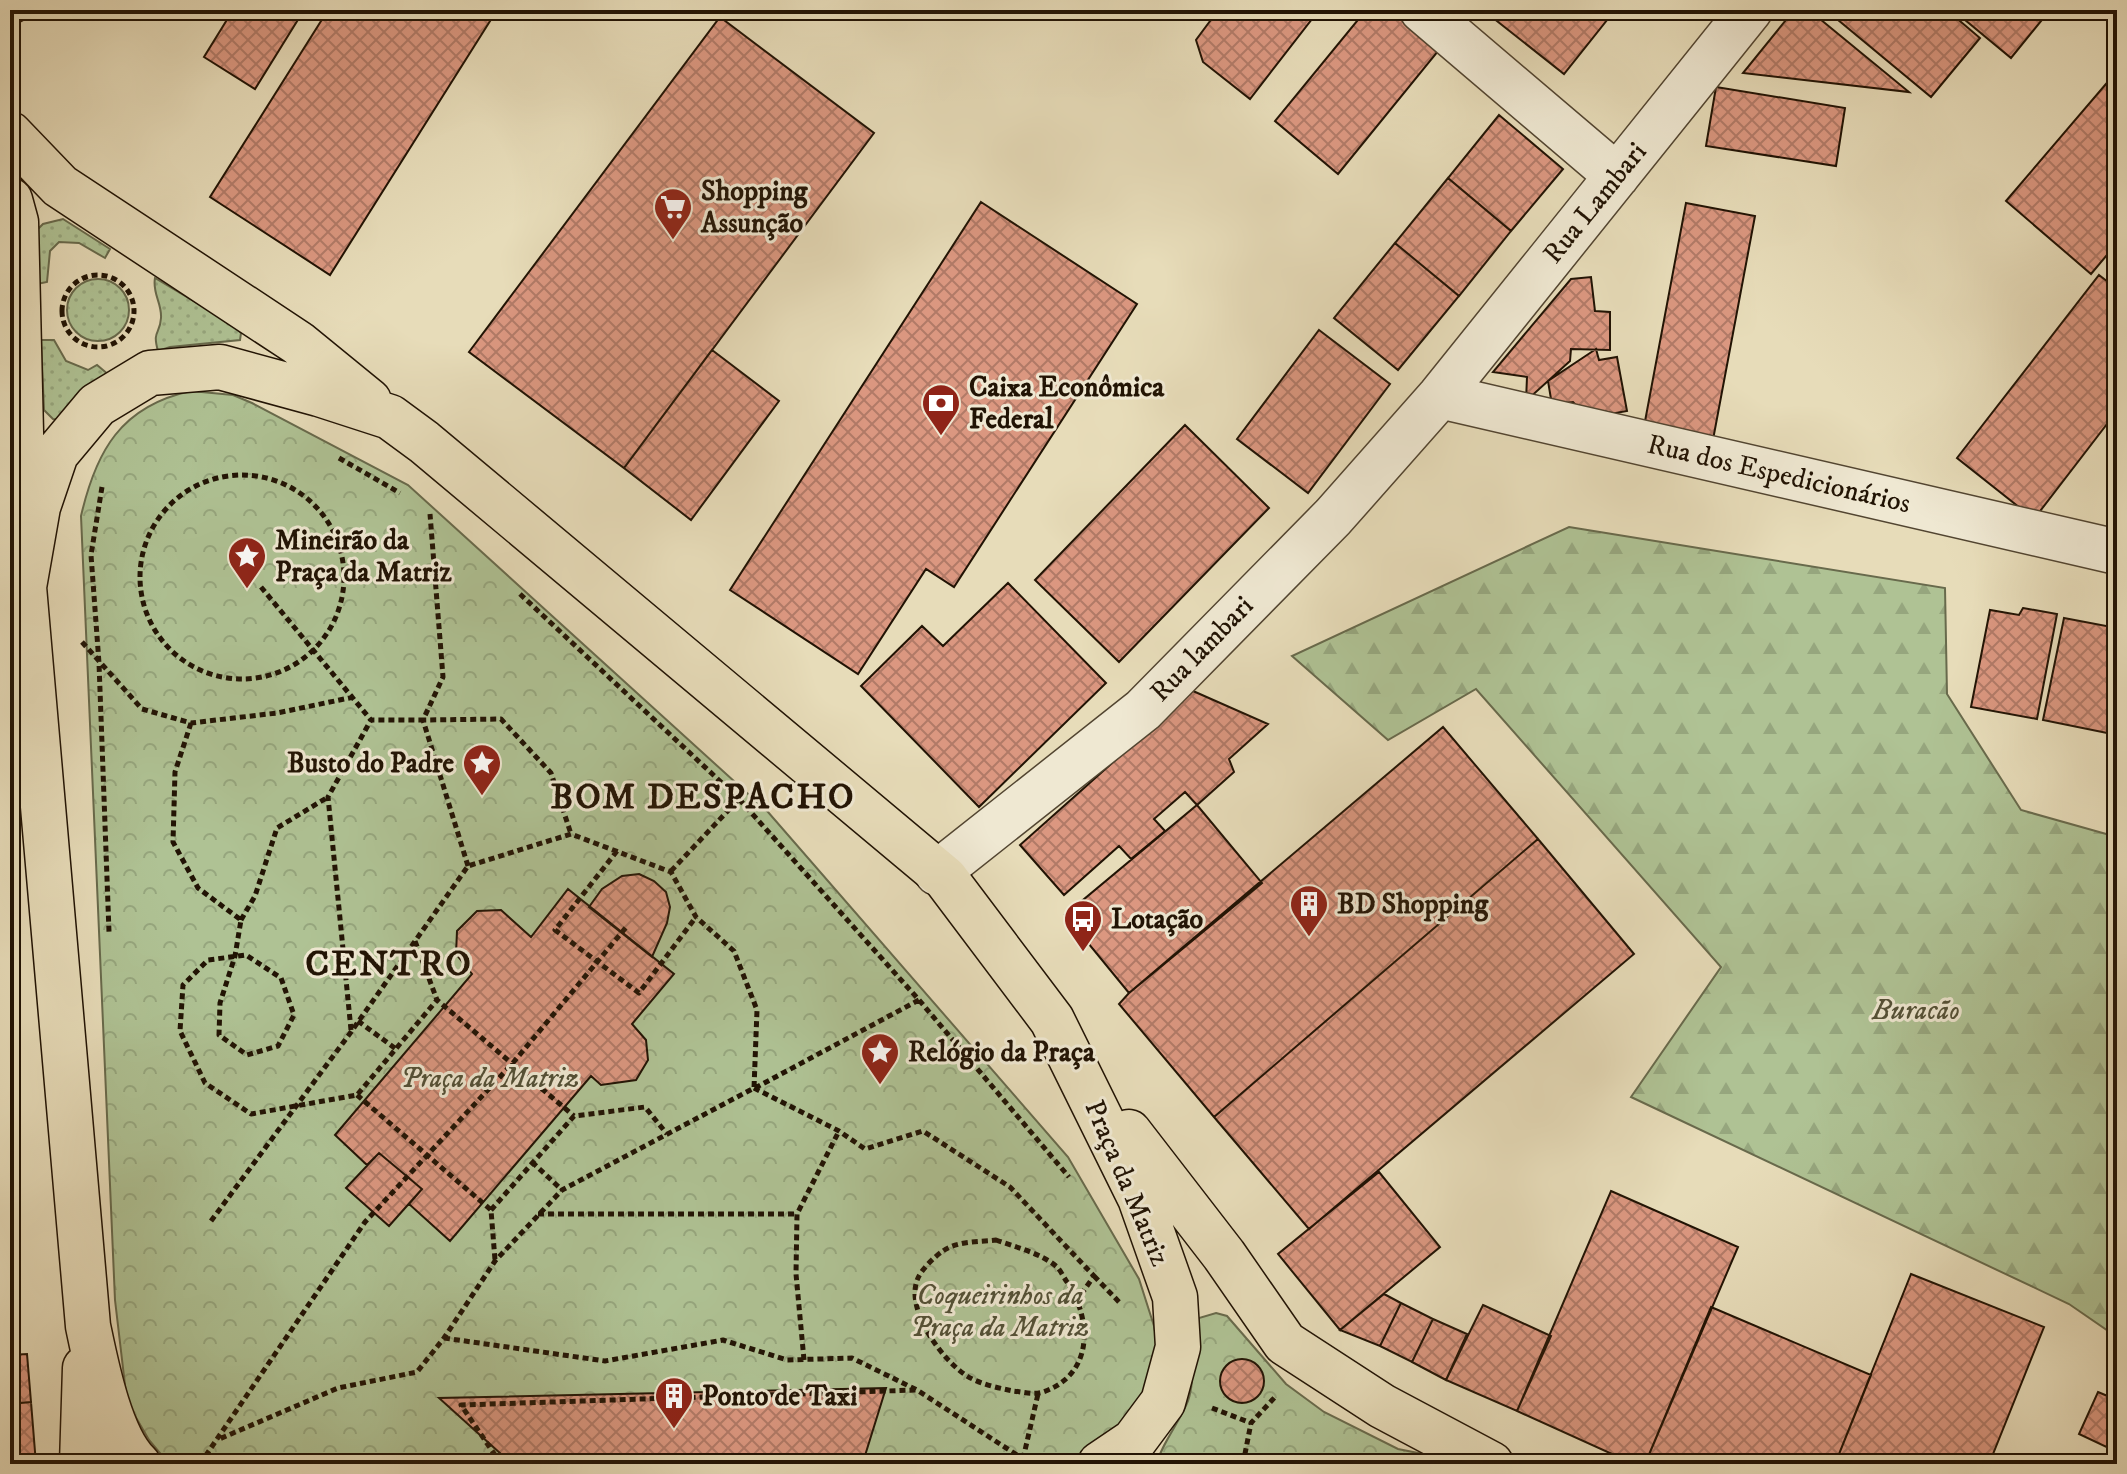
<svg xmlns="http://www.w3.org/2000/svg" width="2127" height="1474" viewBox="0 0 2127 1474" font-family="'IM FELL DW Pica',serif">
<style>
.grass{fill:url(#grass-dots);stroke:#686a4c;stroke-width:2}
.forest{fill:url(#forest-firs);stroke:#686a4c;stroke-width:2}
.park{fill:url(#park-crowns);stroke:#686a4c;stroke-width:2}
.building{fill:url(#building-cross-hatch);stroke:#211304;stroke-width:2}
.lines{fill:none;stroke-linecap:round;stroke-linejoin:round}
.minor-casing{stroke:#524531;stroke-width:47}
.major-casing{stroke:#211304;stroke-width:47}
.path{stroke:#211304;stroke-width:5;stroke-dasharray:6 4;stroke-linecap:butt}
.minor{stroke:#efe8d2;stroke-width:44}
.major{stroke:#e7dcb9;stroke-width:44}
.labels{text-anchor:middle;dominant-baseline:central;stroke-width:6;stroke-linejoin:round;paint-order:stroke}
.poi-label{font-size:28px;font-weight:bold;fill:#211304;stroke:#efe8d2;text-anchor:start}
.street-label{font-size:28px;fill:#211304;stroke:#efe8d2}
.park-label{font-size:28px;font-style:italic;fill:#535036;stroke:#efe8d2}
.district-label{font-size:36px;font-weight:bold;letter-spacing:2px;fill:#211304;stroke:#efe8d2}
</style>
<defs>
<pattern id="grass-dots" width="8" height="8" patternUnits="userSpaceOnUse" patternTransform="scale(2)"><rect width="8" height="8" fill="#afc294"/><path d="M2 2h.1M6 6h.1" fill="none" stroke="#96a67e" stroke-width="1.8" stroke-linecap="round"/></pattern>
<pattern id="forest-firs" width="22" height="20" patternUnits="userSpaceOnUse" patternTransform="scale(2)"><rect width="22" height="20" fill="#afc294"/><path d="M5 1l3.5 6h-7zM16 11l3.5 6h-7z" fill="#96a67e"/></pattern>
<pattern id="park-crowns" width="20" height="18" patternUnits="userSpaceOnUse" patternTransform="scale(2)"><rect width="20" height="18" fill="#afc294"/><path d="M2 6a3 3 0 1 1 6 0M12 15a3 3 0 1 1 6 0" fill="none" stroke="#96a67e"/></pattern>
<pattern id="building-cross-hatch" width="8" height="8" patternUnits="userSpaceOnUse" patternTransform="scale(2)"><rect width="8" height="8" fill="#db9780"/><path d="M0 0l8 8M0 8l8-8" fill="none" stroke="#b17a67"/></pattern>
</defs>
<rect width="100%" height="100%" fill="#e7dcb9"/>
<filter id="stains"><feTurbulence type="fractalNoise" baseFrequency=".0025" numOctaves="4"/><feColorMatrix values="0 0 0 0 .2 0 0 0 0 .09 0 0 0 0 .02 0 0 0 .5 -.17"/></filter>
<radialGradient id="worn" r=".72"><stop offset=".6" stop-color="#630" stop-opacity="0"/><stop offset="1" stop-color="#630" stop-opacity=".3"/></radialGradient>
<path class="grass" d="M63 219 110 249 105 258 79 243 59 242 50 251 47 282 37 284 36 231 43 224Z
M155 278 232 324 241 333 240 340 170 347 158 351C152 330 160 335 161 318 162 303 152 293 155 278Z
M67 310a31 31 0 1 1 62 0a31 31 0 1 1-62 0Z
M41 340H54L66 361 88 370 97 365 109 375 66 421 53 419 44 410Z"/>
<path class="forest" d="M1569 527 1945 588 1947 694 2021 810 2117 837V1337L2069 1304 1631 1097 1721 967 1476 689 1388 740 1292 656Z"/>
<path class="park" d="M191 391 233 395 252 403 408 485 768 812 1068 1157 1139 1279 1154 1326 1158 1347 1145 1402 1083 1459 1071 1464H169L149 1440 127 1402 115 1300 81 516C96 451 121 406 191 391Z
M1216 1313 1227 1316 1286 1384 1324 1412 1398 1449 1433 1456 1440 1464H1157C1159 1448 1181 1420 1188 1401 1197 1375 1188 1343 1199 1318Z"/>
<path class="building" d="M10 10H42L10 27Z
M233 10H304L255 89 204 57Z
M328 10H497L330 275 210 197Z
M1205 10H1319L1250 99 1203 62 1196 40 1213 17Z
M1366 10H1391L1439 50 1338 174 1275 121Z
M1483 10H1615L1564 74Z
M1794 10H1809L1909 92 1743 73Z
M1826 10H1947L1980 38 1931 97Z
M1953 10H2050L2011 58Z
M720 17 874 133 624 468 469 352Z
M2117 71V243L2091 274 2006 201Z
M1716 87 1845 108 1836 166 1706 146Z
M1499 115 1563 169 1511 231 1448 178Z
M1448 178 1511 231 1459 296 1395 243Z
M981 202 1137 304 954 587 926 569 858 674 730 590Z
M1686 203 1755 216 1712 445 1643 432Z
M1395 243 1459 296 1398 370 1334 318Z
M2099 275 2117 289V411L2034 519 1957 458Z
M1591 277 1595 311 1610 312V350L1571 349 1570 361 1526 401 1527 377 1493 372 1571 279Z
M1319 330 1390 384 1308 493 1237 439Z
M1596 349 1599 360 1617 357 1627 411 1588 418 1573 402 1552 405 1548 381Z
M712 350 779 401 691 520 624 468Z
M1185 425 1269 508 1119 662 1035 580Z
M1008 583 1106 683 979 807 861 686 922 626 943 646Z
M2023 608 2057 614 2037 719 1971 707 1990 610 2019 615Z
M2064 618 2117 628V735L2043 720Z
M1193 691 1268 724 1229 759 1234 772 1197 805 1185 792 1154 819 1165 831 1131 859 1119 846 1064 895 1020 845Z
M1443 727 1538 839 1214 1117 1119 1004 1129 993Z
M1197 805 1262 883 1129 993 1065 915Z
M1538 839 1634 954 1309 1229 1214 1117Z
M639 874 654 881 666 892 670 907 667 923 652 957 589 907 602 889 622 876Z
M568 889 674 974 632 1024 646 1040 648 1060 636 1080 601 1085 591 1076 450 1241 409 1204 422 1189 379 1153 367 1165 335 1135 472 974 456 954 457 931 477 911 501 910 531 937Z
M379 1153 422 1189 389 1226 346 1188Z
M1379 1172 1440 1247 1340 1330 1278 1254Z
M1379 1172 1440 1247 1340 1330 1278 1254Z
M1611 1191 1738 1247 1645 1464H1634L1517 1411Z
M1911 1274 2044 1327 1989 1464H1835Z
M1384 1294 1401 1303 1380 1346 1340 1330Z
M1401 1303 1433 1319 1412 1362 1380 1346Z
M1483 1305 1551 1336 1517 1411 1446 1380Z
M1711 1307 1871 1375 1835 1464H1645Z
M1433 1319 1467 1334 1446 1380 1412 1362Z
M27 1354 31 1402 10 1404V1355Z
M1220 1381a22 22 0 1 1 44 0a22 22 0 1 1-44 0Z
M886 1388 863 1462 814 1464H512L439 1398Z
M2098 1392 2117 1400V1452L2079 1434Z
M31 1402 36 1464H10V1404Z"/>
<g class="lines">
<defs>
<path id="minor" d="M1422 10 1617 176
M1440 396 2117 552
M937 873 1143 710 1333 517 1440 396 1750 10"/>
<path id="major" d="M10 134 60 186 298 343 369 401
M10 200 16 222 23 517
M1129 1132 1224 1255 1285 1343 1382 1406 1491 1464
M82 1464 85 1368
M138 1464C110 1437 96 1364 88 1326L24 587 38 507 56 454 97 405 150 373 220 367 319 394 390 417 424 442 945 878 1052 1020 1140 1198 1175 1297 1178 1347 1163 1402 1134 1441 1100 1464"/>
</defs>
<use href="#minor" class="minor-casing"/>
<use href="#major" class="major-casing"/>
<path class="path" d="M62 311a36 36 0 1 1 72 0a36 36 0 1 1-72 0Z
M339 458 400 493
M140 577a102 102 0 1 1 204 0a102 102 0 1 1-204 0Z
M102 487 91 555 99 663 109 932
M261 587 371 720H423L443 677 430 514
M520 594 739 799 919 1000 1069 1177
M82 642 142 709 191 723 277 713 354 697
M191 723 175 772 173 842 198 888 241 920 235 956 220 1003 219 1035 247 1055 278 1046 294 1015 281 978 246 955 208 960 183 985 180 1031 205 1083 251 1114 357 1095 437 1000
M617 851 555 930 639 993 696 917
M468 866 423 720 501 719 551 773 571 834
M671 871 739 799
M241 920 255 896 277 828 328 797
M415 941 437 1000 574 1116
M358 1021 396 1049
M351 1030 328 797 371 720
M754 1088 839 1131 865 1149 923 1131 1010 1187 1094 1276 1078 1299
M755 1088 919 1000
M357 1095 491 1210 495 1260
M532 1162 562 1190
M491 1210 574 1116 645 1107 667 1134
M538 1214H797
M211 1221 351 1032 468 866 571 834 671 872 696 917 734 951 757 1010 754 1088 562 1190 495 1261 444 1338 417 1372 338 1388 217 1440
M996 1240C1015 1247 1041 1253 1057 1267 1061 1271 1064 1278 1067 1282 1093 1321 1093 1375 1043 1392 1034 1395 1023 1392 1013 1391 998 1388 980 1384 967 1376 942 1360 904 1309 918 1278 922 1269 935 1256 943 1251 957 1241 979 1242 996 1240Z
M1094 1276 1121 1304
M444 1338 605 1361 723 1340 787 1360 852 1358 917 1390 1023 1459 1052 1461
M804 1360 796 1274 797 1214 839 1131
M1212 1408 1251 1423
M1023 1459 1038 1394
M200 1464 365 1222 512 1064 628 925
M501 1464 461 1405 916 1390
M1243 1464 1251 1423 1275 1397"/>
<use href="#minor" class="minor"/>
<use href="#major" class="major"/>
</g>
<defs>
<symbol id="supermarket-pin" viewBox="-11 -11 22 30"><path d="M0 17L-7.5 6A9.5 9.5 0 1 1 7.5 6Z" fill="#8f2418" stroke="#efe8d2"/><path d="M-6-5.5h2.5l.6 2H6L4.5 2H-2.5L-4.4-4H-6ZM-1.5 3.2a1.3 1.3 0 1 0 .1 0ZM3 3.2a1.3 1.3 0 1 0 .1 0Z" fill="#fff"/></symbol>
<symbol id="bank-pin" viewBox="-11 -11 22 30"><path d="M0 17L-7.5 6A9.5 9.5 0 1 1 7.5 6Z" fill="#8f2418" stroke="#efe8d2"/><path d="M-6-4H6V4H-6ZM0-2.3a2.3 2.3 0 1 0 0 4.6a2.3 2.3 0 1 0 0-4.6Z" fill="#fff"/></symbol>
<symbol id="sight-pin" viewBox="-11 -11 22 30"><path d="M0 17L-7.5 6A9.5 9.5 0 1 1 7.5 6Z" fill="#8f2418" stroke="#efe8d2"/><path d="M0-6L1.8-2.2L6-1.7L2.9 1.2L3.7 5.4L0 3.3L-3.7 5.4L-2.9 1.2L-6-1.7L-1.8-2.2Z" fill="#fff"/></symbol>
<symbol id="building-pin" viewBox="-11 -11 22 30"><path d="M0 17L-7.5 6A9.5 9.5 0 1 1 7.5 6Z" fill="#8f2418" stroke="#efe8d2"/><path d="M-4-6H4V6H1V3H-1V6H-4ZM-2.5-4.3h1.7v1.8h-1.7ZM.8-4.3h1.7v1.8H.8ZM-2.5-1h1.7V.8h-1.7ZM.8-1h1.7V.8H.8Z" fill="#fff"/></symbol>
<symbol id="bus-pin" viewBox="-11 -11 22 30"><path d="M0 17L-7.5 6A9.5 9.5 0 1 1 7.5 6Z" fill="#8f2418" stroke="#efe8d2"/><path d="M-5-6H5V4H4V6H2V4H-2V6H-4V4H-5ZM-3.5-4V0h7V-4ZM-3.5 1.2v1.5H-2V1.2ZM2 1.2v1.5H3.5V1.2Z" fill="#fff"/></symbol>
</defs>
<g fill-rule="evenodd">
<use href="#supermarket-pin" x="651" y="185" width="44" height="60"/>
<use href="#bank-pin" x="919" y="381" width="44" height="60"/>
<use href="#sight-pin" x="225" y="534" width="44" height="60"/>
<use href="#sight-pin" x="460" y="741" width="44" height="60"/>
<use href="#building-pin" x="1287" y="882" width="44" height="60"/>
<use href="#bus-pin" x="1061" y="897" width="44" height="60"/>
<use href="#sight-pin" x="858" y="1030" width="44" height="60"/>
<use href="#building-pin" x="652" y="1374" width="44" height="60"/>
</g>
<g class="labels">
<g class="poi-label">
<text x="701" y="191">Shopping<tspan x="701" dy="32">Assunção</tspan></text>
<text x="969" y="387">Caixa Econômica<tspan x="969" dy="32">Federal</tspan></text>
<text x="275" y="540">Mineirão da<tspan x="275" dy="32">Praça da Matriz</tspan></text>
<text x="454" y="763" text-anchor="end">Busto do Padre</text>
<text x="1337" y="904">BD Shopping</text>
<text x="1111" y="919">Lotação</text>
<text x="908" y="1052">Relógio da Praça</text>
<text x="702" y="1396">Ponto de Taxi</text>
</g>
<g class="street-label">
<text transform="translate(1595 203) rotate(-51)">Rua Lambari</text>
<text transform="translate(1779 474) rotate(13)">Rua dos Espedicionários</text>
<text transform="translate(1202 649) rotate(-46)">Rua lambari</text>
<text transform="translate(1127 1183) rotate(67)">Praça da Matriz</text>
</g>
<g class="park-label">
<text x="1916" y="1010">Buracão</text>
<text x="490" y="1078">Praça da Matriz</text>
<text x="1000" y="1295">Coqueirinhos da<tspan x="1000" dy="32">Praça da Matriz</tspan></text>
</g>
<g class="district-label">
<text x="703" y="797">BOM DESPACHO</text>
<text x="389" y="964">CENTRO</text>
</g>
</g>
<rect width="2127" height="1474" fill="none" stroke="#e7dcb9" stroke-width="40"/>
<rect x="12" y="12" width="2103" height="1450" fill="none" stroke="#211304" stroke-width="4"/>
<rect x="20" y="20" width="2087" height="1434" fill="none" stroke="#211304" stroke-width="2"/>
<rect width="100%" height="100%" filter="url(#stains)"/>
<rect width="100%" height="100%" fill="url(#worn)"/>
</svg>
